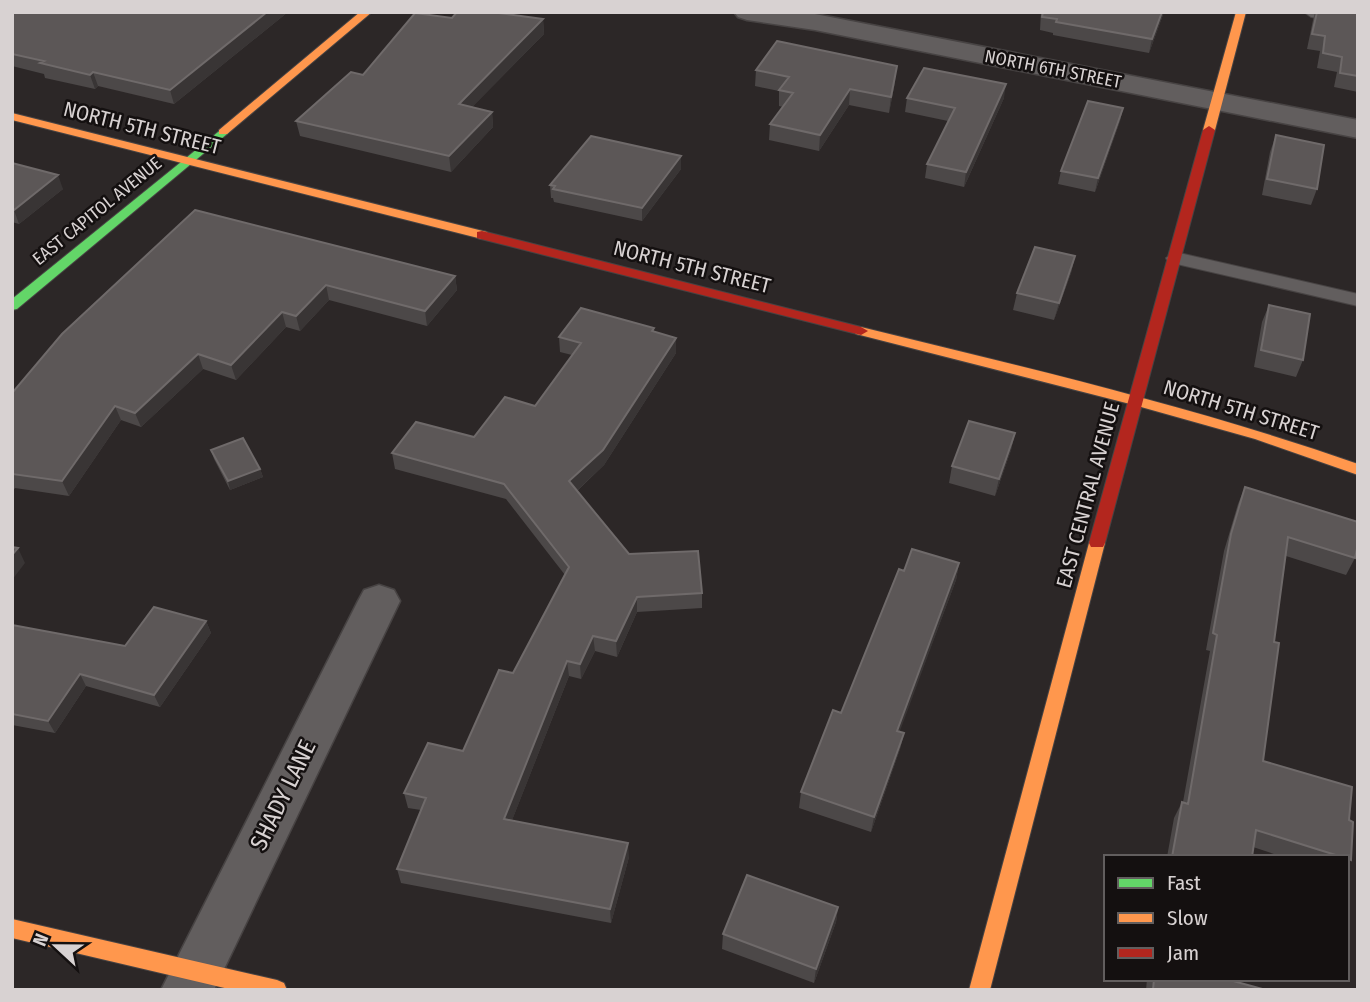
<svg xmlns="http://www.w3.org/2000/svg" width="1370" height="1002" viewBox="0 0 1370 1002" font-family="'Fira Sans Condensed',sans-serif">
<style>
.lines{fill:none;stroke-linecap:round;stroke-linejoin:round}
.lane-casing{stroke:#474343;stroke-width:2}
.street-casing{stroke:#474343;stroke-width:3}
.fast-casing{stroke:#474343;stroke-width:2}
.slow-casing{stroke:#474343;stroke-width:2}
.jam-casing{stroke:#474343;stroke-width:2}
.lane{fill:#625e5e;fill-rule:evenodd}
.street{fill:#625e5e;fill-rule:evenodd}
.fast{fill:#63d668;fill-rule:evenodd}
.slow{fill:#ff974d;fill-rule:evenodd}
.jam{fill:#b3261e;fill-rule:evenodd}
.wall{fill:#4c4848}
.shaded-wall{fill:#393535}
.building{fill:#5c5757;stroke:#6f6a6a;stroke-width:2}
.labels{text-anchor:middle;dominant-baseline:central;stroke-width:5;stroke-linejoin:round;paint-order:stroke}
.far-street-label{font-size:18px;fill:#d8d2d2;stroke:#141010}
.street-label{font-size:21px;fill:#d8d2d2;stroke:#141010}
.near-street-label{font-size:24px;fill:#d8d2d2;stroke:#141010}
</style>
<rect width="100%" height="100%" fill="#2c2727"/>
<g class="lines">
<defs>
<path id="lane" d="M1304 12 1358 15V24L1311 17Z
M1175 252 1358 294V306L1168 262 1166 258Z"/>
<path id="street" d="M734 12 815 14 1358 120V138L815 30 747 20 738 17Z
M379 585 394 590 400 601 214 990H161L358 601 364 590Z"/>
<path id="fast" d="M223 128 229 132 227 134 17 309 12 310V299Z"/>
<path id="slow" d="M360 12H372L227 134H219V130Z
M1236 12H1246L1215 130 1209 134 1203 130Z
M12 113 487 232 488 235 482 239 12 120Z
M861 327C1028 368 1195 407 1358 464V475L1255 439 1134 405 856 334 854 331Z
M1097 537 1103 539 1105 543 990 990H969L1089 543 1091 539Z
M12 919 277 980 284 983 287 990H233L12 938Z"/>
<path id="jam" d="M1209 126 1215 130 1105 543 1103 547H1091L1089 543 1203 130Z
M482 231 861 327 868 331 861 335 477 238V232Z"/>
</defs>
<use href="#lane" class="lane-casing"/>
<use href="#street" class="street-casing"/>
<use href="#fast" class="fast-casing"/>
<use href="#slow" class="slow-casing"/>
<use href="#jam" class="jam-casing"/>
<use href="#lane" class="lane"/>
<use href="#street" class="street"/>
<use href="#fast" class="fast"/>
<use href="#slow" class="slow"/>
<use href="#jam" class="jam"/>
</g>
<path class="wall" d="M12 12H288L174 104 98 86 95 89 45 78 44 74 12 66Z
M1041 12H1164L1149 53 1053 35V33L1040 30Z
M1315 12H1358V92L1334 87 1337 72 1317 68 1320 51 1307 49 1313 20Z
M452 18 543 19 544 34 472 107 492 112 493 127 451 172 300 136 296 121Z
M756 70 895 82 889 113 849 105 819 151 769 140 770 124 783 107 779 106V91L755 86Z
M907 98H1004L964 187 925 178 927 164 948 121 905 112Z
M1123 108 1120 121 1095 192 1058 184 1061 171Z
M1276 135 1317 189 1311 205 1262 195 1270 152Z
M12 163 63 189 19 224 12 222Z
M681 169 642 221 554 202 553 198H551L550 185Z
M195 210 455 276 457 290 427 326 329 300 300 331 286 327 236 380 203 369 141 427 121 420 69 496 15 488 12 492V393Z
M1075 256 1071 273 1054 320 1013 310 1017 293Z
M1269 305 1303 360 1296 377 1254 367 1262 322Z
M654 328V332L676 353 604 465 577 491 629 554 702 593V608L637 612 617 657 595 651 581 679 569 676 512 820 629 857 611 923 401 883 397 869 421 810 408 808 404 793 463 751 513 673 565 575 506 499 395 469 392 453 474 437 535 406 572 355 560 352 559 337Z
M1015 433 1011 450 995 496 949 483 952 466Z
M211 450 260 469 263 477 230 490 214 459Z
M1245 487 1355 558 1346 575 1286 556 1274 642 1263 761 1349 820 1351 860 1347 865V857H1283L1253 847 1252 857H1167L1174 818 1182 802H1183L1210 651 1206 650 1224 551 1238 504Z
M959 563 956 580 899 731 904 733 900 749 871 832 799 808 801 792 841 713 904 571Z
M206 621 211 633 160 707 86 686 55 733 12 725V625L125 646Z
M838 907 836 922 814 983 722 949 723 934Z
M1147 979H1226L1266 990H1146Z"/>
<path class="shaded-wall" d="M267 12H288L174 104 170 90Z
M1162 12H1164L1149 53 1152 39Z
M543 19 544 34 460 119 459 104Z
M897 66 895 82 889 113 891 97Z
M93 72 98 86 95 89 90 75Z
M1006 84 1004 98 964 187 966 172Z
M850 89 849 105 819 151 820 135Z
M1123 108 1120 121 1095 192 1098 178Z
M492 112 493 127 451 172 449 156Z
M681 156V169L642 221V208Z
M58 175 63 189 19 224 14 210Z
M1075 256 1071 273 1054 320 1059 303Z
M455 276 457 290 427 326 425 311Z
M326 285 329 300 300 331 296 316Z
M282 312 286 327 236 380 231 365Z
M676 338V353L604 465 570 497 569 481Z
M198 354 203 369 141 427 135 413Z
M115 406 121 420 69 496 62 481Z
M1015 433 1011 450 995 496 999 479Z
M260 469 263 477 230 490 228 481Z
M18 548 25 563 12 580V555Z
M959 563 956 580 894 747 897 731Z
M637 597V612L617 657 616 641Z
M206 621 211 633 160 707 154 695Z
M593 636 595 651 581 679 580 664Z
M567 661 569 676 507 833 504 819Z
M80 674 86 686 55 733 48 721Z
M904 733 900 749 871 832 874 817Z
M628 843 629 857 611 923 610 909Z
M838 907 836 922 814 983 816 969Z"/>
<path class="building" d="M12 12H267L170 90 93 72 90 75 40 63 44 61 12 54Z
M457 12H491L543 19 459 104 492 112 449 156 296 121 351 72 363 75 415 13 452 18Z
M1043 12H1162L1152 39 1056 22 1057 19 1042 17Z
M1317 12H1358V76L1340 73 1342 57 1323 53 1325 36 1312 34Z
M777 41 897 66 891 97 850 89 820 135 770 124 793 93 779 90 789 77 756 70Z
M924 68 1006 84 966 172 927 164 955 108 907 98Z
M1088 101 1123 108 1098 178 1061 171Z
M1276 135 1324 145 1317 189 1267 179Z
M591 136 681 156 642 208 553 189 555 186 550 185Z
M12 163 58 175 14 210 12 209Z
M195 210 455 276 425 311 326 285 296 316 282 312 231 365 198 354 135 413 115 406 62 481 12 474V393L62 334Z
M1035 247 1075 256 1059 303 1017 293Z
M1269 305 1310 314 1303 360 1261 350Z
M581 308 654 328 652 331 676 338 603 450 569 481 629 554 698 551 702 593 637 597 616 641 593 636 580 664 567 661 504 819 628 843 610 909 397 869 426 798 404 793 428 743 463 751 499 670 513 673 569 567 504 484 392 453 416 422 474 437 505 397 535 406 581 343 559 337Z
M969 421 1015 433 999 479 952 466Z
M243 438 260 469 228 481 211 450Z
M1245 487 1358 522V544L1355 558 1288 537 1274 642 1279 643 1263 761 1352 787 1349 820 1353 822 1351 860 1347 858V857H1342L1256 830 1252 857H1172L1182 802 1188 804 1217 635 1213 633 1231 534Z
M12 547 18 548 12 555Z
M912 549 959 563 897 731 904 733 874 817 801 792 833 710 841 713 899 569 904 571Z
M154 607 206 621 154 695 80 674 48 721 12 714V625L125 646Z
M747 875 838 907 816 969 723 934Z
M1154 979H1226L1266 990H1153Z"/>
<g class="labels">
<g class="far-street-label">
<text transform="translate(1053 69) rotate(11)">NORTH 6TH STREET</text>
<text transform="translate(97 211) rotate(-39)">EAST CAPITOL AVENUE</text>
</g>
<g class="street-label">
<text transform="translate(142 128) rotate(14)">NORTH 5TH STREET</text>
<text transform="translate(692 267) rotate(14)">NORTH 5TH STREET</text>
<text transform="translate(1241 410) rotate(17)">NORTH 5TH STREET</text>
<text transform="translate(1088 495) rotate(-75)">EAST CENTRAL AVENUE</text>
</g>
<g class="near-street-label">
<text transform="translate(283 795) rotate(-64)">SHADY LANE</text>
</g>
</g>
<rect width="1370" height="1002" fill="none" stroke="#d8d2d2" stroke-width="28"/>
<rect x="1104" y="855" width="245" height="126" fill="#141010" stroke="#625e5e" stroke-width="2"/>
<rect x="1118" y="878" width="35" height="10" fill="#63d668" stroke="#625e5e" stroke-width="2"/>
<text x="1167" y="890" font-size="21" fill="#d8d2d2">Fast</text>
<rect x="1118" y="913" width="35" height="10" fill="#ff974d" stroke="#625e5e" stroke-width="2"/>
<text x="1167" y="925" font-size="21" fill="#d8d2d2">Slow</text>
<rect x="1118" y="948" width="35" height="10" fill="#b3261e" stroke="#625e5e" stroke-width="2"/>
<text x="1167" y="960" font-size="21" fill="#d8d2d2">Jam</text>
<g transform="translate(56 946) rotate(292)" stroke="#141010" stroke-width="5" paint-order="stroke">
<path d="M0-5L12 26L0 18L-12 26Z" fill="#d8d2d2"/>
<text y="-10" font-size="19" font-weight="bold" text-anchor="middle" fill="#d8d2d2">N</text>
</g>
</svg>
